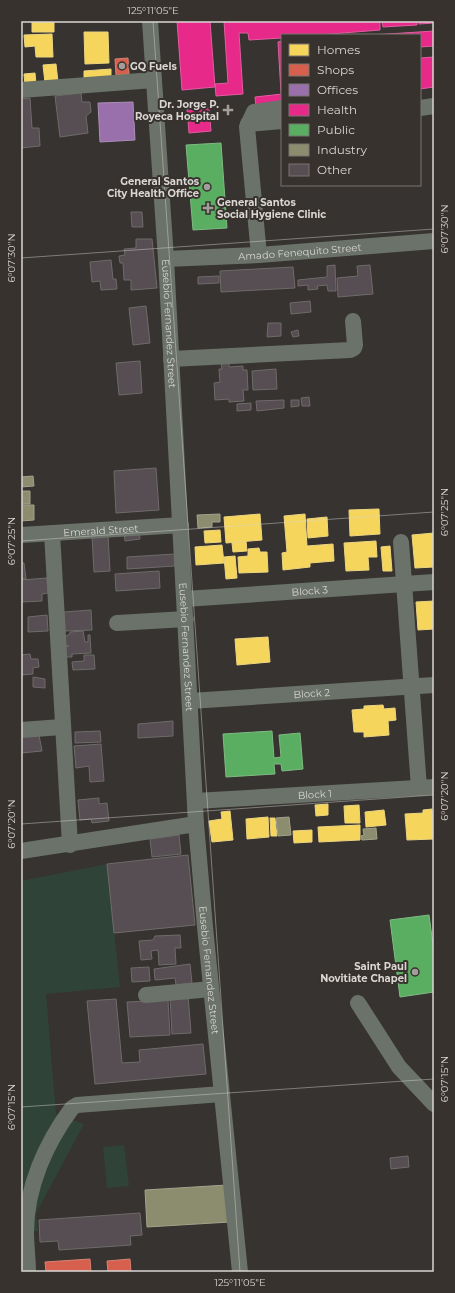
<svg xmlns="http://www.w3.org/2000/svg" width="455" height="1293" viewBox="0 0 455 1293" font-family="Montserrat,sans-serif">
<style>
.green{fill:#304339}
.homes{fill:#f6d55c;stroke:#edd580}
.shops{fill:#d6604d;stroke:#d78375}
.offices{fill:#9970ab;stroke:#ac8fb7}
.health{fill:#e7298a;stroke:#e35da0}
.public{fill:#5aae61;stroke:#80ba83}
.industry{fill:#8c8c6e;stroke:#a3a28c}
.building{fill:#564e52;stroke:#6e6b6a}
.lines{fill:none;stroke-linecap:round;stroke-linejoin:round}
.minor{stroke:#6a7269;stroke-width:16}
.ticks{fill:none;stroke:#d9d6d3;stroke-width:1;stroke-opacity:0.45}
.poi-dot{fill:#a09d9a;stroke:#38322e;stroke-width:1.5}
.labels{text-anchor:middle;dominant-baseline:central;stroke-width:4;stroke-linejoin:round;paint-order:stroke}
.poi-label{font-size:10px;font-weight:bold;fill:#d9d6d3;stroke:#38322e;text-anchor:end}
.street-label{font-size:10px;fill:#d9d6d3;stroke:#38322e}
.neatline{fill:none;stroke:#d9d6d3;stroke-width:1.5}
.ticks-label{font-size:10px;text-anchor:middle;fill:#d9d6d3}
</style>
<rect width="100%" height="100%" fill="#363330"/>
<path class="green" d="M107 864 120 987 46 994 56 1114 84 1124 36 1213 38 1231 21 1232V881Z
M124 1145 129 1186 107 1188 103 1147Z"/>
<path class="homes" d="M32 21H54V32H32Z
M84 32H108L109 63 85 64Z
M52 34 53 57H36L35 46 25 47 24 35Z
M56 64 58 82 45 83 43 65Z
M111 69V79L84 81V71Z
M35 73 36 84 25 85 24 74Z
M379 509 380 534 350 536 349 510Z
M260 514 262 540 226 543 224 517Z
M305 514 307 546 333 544 334 561 310 563V567L283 570 282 553 287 552 284 516Z
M327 517 328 536 308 538 307 519Z
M220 530 221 542 205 543 204 531Z
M434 533V567L415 568 412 535Z
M246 541 247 551 233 552 232 543Z
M376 541 377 557H368L369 570 346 571 344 543Z
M222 545 224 563 196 565 195 547Z
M390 546 392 571H383L381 547Z
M259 548 260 552H267L268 572 239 573 238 557 248 556V549Z
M235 556 237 578 226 579 224 557Z
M434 601V629L418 630 416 602Z
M268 637 270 662 237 665 235 639Z
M383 705 384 709 395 708 396 720 388 721 389 735 364 737V732H354L352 710 364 709V706Z
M328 804V815L316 816 315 805Z
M359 805 360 823H345L344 806Z
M432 809 434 839 407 840 405 814 423 813V810Z
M384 810 386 825 366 827 365 812Z
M230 811 233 840 212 842 209 821 222 819 221 812Z
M268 817 269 837 247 839 246 819Z
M270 818H275L277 836H271Z
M360 825V840L319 842 318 827Z
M312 830V842L294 843 293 831Z"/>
<path class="shops" d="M128 58 129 74 116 75 115 59Z
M90 1259 91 1272H46L45 1262Z
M130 1259 131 1272H108L107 1261Z"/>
<path class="offices" d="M133 102 135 140 100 142 98 103Z"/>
<path class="health" d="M177 21H210L215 87 182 90Z
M224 21H380V30L318 35H282V38L249 40 248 33H239L243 94 216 96 215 84 228 83Z
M382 21H417V25L383 27Z
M419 21H434V23L419 24Z
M434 31V46L420 47V35H372Z
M282 41V93H281L278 42Z
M434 57V87L420 89V58Z
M282 94V105L256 107 255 97Z
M209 107 211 131 189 133 187 109Z"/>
<path class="public" d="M221 143 227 228 193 230 186 145Z
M272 731 274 758 281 757 279 735 300 733 303 769 282 771 281 764H274L275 774 226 777 223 734Z
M429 915 434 952V992L400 997 390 920Z"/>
<path class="industry" d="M33 476 34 486 21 487V477Z
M21 491H30V504H21Z
M21 505H34V520L21 521Z
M220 514V522H212V527L198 528 197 515Z
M289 817 291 835 278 836 276 818Z
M376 828 377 839 362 840 361 836 364 835 363 829Z
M227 1185 230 1222 147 1227 145 1190Z"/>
<path class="building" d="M81 93 82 102H90L91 112 86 116 88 133 60 137 55 96Z
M30 98 32 128H39L40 146 21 148V99Z
M131 212H142L143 227H132Z
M136 239H152L157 288 131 290V280H124L123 263H120L119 256 125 255 124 249 136 248Z
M111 260 113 279H116L117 289 101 290 100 281 92 282 90 262Z
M335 265 336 291H328L327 285 317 286 318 289 308 290V285L298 286V280L327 277V266Z
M370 265 373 294 338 297 337 278 358 276 357 266Z
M293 267 295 288 221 292 220 271Z
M219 276V283L198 284V277Z
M310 301 311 312 291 314 290 303Z
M146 306 150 343 133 345 129 308Z
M268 323H281V336L267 337Z
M298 330 299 336 293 337 291 332Z
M140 361 142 393 119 395 116 363Z
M221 363H229V367L243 366V370H247L248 390H243L244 401 229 402V399L215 400 214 383 220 382 219 369H222Z
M276 369 277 389 253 390 252 371Z
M309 397 310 406H302L301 398Z
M284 400V408L257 411 256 401Z
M291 400H299V406L291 407Z
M251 403V410L237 411V404Z
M156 468 159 510 116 513 114 471Z
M139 531 140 539 125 541 124 533Z
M108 535 110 571 94 572 92 536Z
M175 554V566L127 569V557Z
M21 563H24L26 579H21Z
M159 571 160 588 116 591 115 574Z
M47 578 48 593 42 594V601L21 602V580Z
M91 610 92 630 65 631 64 612Z
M47 615 48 631 28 632V617Z
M83 631 85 642H88V635H90L91 653 72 654V657H60V647L69 646 64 645V637L70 634V632Z
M30 654 31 659H38L39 667 33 668V674L21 675V655Z
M84 655H94L95 669 73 670 72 662 84 661Z
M33 677 45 679V688L33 687Z
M173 721V736L138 738V724Z
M100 731 101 742 75 743V732Z
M39 735 42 751 21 753V737Z
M101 744 104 781 90 782 89 766 76 768 74 746Z
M99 798V804L107 803 109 821 92 823 91 819 80 820 78 800Z
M179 835 181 854 152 857 150 839Z
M188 855 195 925 114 933 107 864Z
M180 935 181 948H175L176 964 159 965 158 950 151 951 152 959 141 960 139 941 153 940 155 936Z
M190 964 192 983 176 985 175 978 155 980 154 969Z
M149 967 150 981 132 982 131 968Z
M188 995 191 1033 172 1034 170 996Z
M116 999 122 1063 140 1062 139 1050 203 1044 206 1074 95 1084 87 1001Z
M168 1000 170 1035 130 1037 127 1002Z
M408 1156 409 1167 391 1169 390 1158Z
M140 1213 142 1235 130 1236 131 1245 59 1250 58 1241 40 1242 39 1220Z"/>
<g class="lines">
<g class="minor">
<path id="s1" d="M150 21 166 259 196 824 205 927 240 1272"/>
<path d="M21 90 154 80"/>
<path d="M420 108 434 106"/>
<path d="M248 124 282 121"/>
<path d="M259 255 247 127 254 112 282 108"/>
<path id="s2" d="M166 259 259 255 434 241"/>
<path d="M171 359 350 350 354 348 355 345 353 321"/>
<path d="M52 533 70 845"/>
<path id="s3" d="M21 535 181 525"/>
<path d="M401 542 419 788"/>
<path id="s4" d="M185 599 434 582"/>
<path d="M117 623 186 619"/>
<path id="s5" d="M190 701 434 685"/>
<path d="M21 730 62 727"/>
<path id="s6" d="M195 801 434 787"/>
<path d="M21 851 196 824"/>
<path d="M146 995 211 989"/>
<path d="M358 1003 399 1067 434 1104"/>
<path d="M28 1272C28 1259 26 1245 26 1232 26 1187 46 1143 72 1108L77 1105 222 1094"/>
</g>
</g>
<path class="ticks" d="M153 21 240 1272M21 258 434 229M21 541 434 512M21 824 434 795M21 1107 434 1079"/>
<g class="poi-dot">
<circle cx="122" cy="66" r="4"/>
<path d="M226 104h4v4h4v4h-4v4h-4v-4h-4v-4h4z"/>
<circle cx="207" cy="187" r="4"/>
<path d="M206 202h4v4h4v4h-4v4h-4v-4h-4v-4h4z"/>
<circle cx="415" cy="972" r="4"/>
</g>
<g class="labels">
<g class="poi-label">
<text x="130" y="66" text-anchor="start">GQ Fuels</text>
<text x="219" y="104">Dr. Jorge P.<tspan x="219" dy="12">Royeca Hospital</tspan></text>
<text x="199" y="181">General Santos<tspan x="199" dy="12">City Health Office</tspan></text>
<text x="217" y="202" text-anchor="start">General Santos<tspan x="217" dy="12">Social Hygiene Clinic</tspan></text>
<text x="407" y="966">Saint Paul<tspan x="407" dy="12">Novitiate Chapel</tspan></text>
</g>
<g class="street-label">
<text stroke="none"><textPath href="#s2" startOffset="134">Amado Fenequito Street</textPath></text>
<text stroke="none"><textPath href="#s1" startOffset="303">Eusebio Fernandez Street</textPath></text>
<text stroke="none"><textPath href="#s3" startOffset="80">Emerald Street</textPath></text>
<text stroke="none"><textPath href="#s4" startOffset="125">Block 3</textPath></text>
<text stroke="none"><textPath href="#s1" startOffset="627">Eusebio Fernandez Street</textPath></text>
<text stroke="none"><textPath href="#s5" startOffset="122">Block 2</textPath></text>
<text stroke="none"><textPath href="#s6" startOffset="120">Block 1</textPath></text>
<text stroke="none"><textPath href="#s1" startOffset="951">Eusebio Fernandez Street</textPath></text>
</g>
</g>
<rect width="455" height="1293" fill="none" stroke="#38322e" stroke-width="44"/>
<rect x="281" y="34" width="140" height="152" fill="#38322e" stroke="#787470"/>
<rect x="289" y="44" width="20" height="12" fill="#f6d55c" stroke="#787470"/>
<text x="317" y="54" font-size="12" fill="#d9d6d3">Homes</text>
<rect x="289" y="64" width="20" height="12" fill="#d6604d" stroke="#787470"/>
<text x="317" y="74" font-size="12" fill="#d9d6d3">Shops</text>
<rect x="289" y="84" width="20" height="12" fill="#9970ab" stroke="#787470"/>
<text x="317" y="94" font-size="12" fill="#d9d6d3">Offices</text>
<rect x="289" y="104" width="20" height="12" fill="#e7298a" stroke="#787470"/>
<text x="317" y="114" font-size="12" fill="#d9d6d3">Health</text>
<rect x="289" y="124" width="20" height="12" fill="#5aae61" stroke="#787470"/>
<text x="317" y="134" font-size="12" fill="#d9d6d3">Public</text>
<rect x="289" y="144" width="20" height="12" fill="#8c8c6e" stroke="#787470"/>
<text x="317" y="154" font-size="12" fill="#d9d6d3">Industry</text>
<rect x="289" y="164" width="20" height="12" fill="#564e52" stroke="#787470"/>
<text x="317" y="174" font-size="12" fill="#d9d6d3">Other</text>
<rect x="22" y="22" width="411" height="1249" class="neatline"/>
<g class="ticks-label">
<text x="153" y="14">125°11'05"E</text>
<text transform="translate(444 229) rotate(-90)" y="4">6°07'30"N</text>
<text transform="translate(11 258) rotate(-90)" y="4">6°07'30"N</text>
<text transform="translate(444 512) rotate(-90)" y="4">6°07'25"N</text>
<text transform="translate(11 541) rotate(-90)" y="4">6°07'25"N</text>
<text transform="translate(444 796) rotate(-90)" y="4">6°07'20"N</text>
<text transform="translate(11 824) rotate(-90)" y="4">6°07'20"N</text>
<text transform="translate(444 1079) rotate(-90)" y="4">6°07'15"N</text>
<text transform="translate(11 1107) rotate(-90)" y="4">6°07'15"N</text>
<text x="240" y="1286">125°11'05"E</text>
</g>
</svg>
